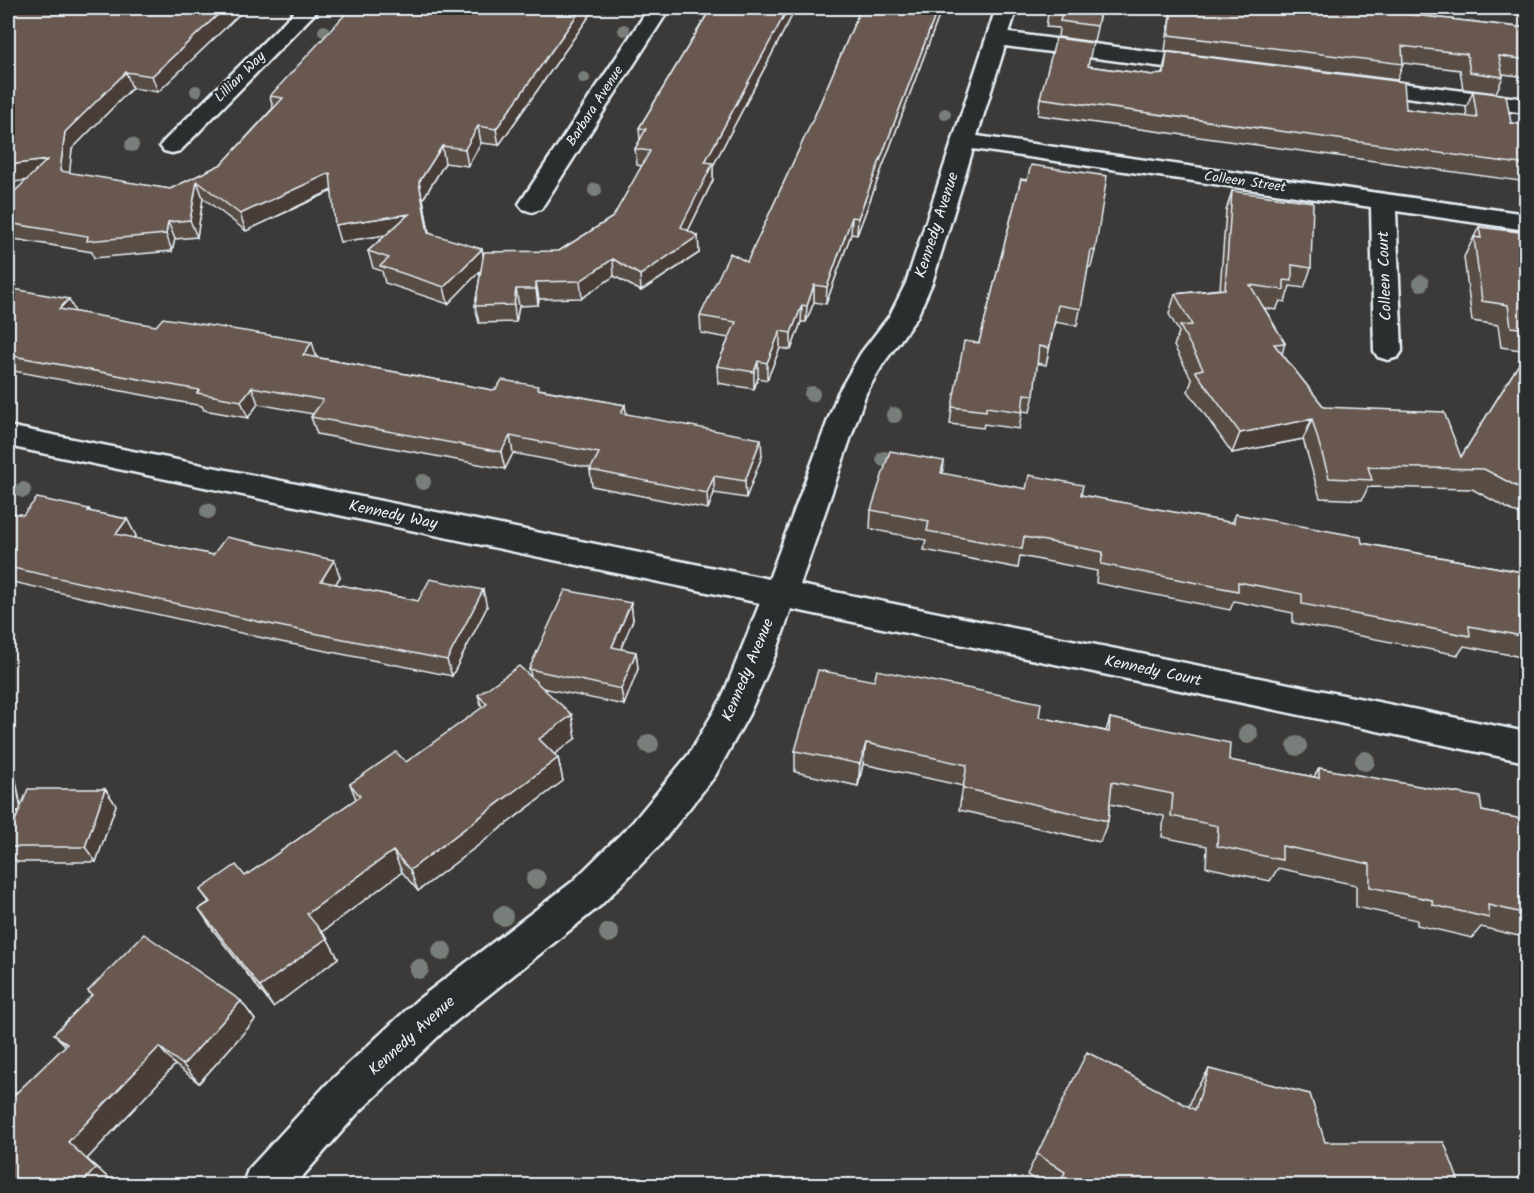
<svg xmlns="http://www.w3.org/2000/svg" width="1534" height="1193" viewBox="0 0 1534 1193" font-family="Kalam,sans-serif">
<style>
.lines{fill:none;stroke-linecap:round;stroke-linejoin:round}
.minor-casing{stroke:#e8f1f8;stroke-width:5}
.minor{fill:#2a2d2e;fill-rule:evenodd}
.tree{fill:#787e79}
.wall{fill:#594d44;stroke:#e8f1f8;stroke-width:1.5}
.shaded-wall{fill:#483e37;stroke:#e8f1f8;stroke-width:1.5}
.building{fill:#67594f;stroke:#e8f1f8;stroke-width:1.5}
.labels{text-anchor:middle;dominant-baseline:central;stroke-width:4.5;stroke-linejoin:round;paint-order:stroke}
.far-street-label{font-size:14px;fill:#e8f1f8;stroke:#2a2d2e}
.street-label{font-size:16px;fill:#e8f1f8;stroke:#2a2d2e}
</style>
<rect width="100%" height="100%" fill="#3c3a38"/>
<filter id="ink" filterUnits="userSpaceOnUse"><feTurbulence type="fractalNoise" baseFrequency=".0167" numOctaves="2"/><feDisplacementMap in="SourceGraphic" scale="12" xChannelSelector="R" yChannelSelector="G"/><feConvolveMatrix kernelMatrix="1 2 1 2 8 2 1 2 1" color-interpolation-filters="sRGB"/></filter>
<g filter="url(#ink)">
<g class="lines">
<defs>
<path id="minor" d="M298 8H320L180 151 172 153 164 151 160 146 164 141Z
M649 8H670L541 209 532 212 523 209 519 204Z
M996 8H1017L1009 33 1209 59 1217 61 1220 66 1217 71 1209 73 1005 46 977 136 1526 214V230L1396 211 1402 351 1398 357 1388 360 1378 357 1374 351 1371 207 973 149 932 283 917 317 883 364 866 393 800 585 1526 732V762L791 609 776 653 749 714 715 776 659 846 600 906 446 1029 357 1114 294 1186H242L248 1170 327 1084 416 1001 572 882 633 822 689 754 722 698 760 603 8 446V426L769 579 838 393 861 353 890 315 906 283Z
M1508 8H1526V14L1512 12Z
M1362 78 1526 99V113L1354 90 1351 85 1354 80Z"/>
</defs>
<use href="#minor" class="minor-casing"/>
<use href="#minor" class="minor"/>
</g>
<g class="tree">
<circle cx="624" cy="30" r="6"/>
<circle cx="324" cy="31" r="6"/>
<circle cx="584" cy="78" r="6"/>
<circle cx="196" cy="91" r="6"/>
<circle cx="945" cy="114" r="6"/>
<circle cx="132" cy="145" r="7"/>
<circle cx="595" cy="190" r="7"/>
<circle cx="1421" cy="283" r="8"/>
<circle cx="812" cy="394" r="8"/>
<circle cx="894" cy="415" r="8"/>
<circle cx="884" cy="459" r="8"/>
<circle cx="423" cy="482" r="8"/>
<circle cx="23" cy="490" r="8"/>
<circle cx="208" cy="511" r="8"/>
<circle cx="1248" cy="734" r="10"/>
<circle cx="649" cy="744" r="10"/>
<circle cx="1297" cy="746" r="10"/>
<circle cx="1365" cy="761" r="10"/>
<circle cx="536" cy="879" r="10"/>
<circle cx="503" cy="916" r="10"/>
<circle cx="609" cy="933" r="10"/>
<circle cx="442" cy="951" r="10"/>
<circle cx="419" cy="969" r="10"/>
</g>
<path class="wall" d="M246 8 158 92 132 88 72 149 69 173 170 189 222 164 273 108 270 96 595 8 499 145 481 143 468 166 445 163 423 199 429 233 483 257 559 251 613 217 642 166 637 165 635 149 640 140 639 128 711 8H796L713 166V180L688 231 698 236 699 253 641 291 614 276 582 298 539 299 538 305 519 306 516 322 479 323 475 306 481 270 448 304 385 283 382 271 373 268 368 251 386 235 340 242 332 191 246 231 203 198 197 237 175 239 172 251 94 258 92 252 8 238V198L26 181 8 10Z
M861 8H942L857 235 851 234 826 304 814 302 806 322H801L791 350 780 348 767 380 758 378 754 389 718 383 717 366 729 338 701 333 700 316 747 262 815 115Z
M1049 8H1101L1094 42 1058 37 1059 28 1046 27Z
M1171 8H1353L1527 28V77L1502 74 1503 77 1496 93 1463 89 1460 70 1403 63 1397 80 1165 51Z
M1167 52 1406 109 1467 117 1466 108 1473 91 1511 123 1527 125V182L1038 115 1040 98 1088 66 1153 75 1162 74Z
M1021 179 1095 251 1091 267H1088L1077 326 1055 322 1046 365 1037 363 1034 395 1030 412 1022 411 1019 429 984 424 983 428 950 424 952 407 979 343Z
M1232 191 1311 268 1304 288 1290 286 1285 302 1280 301 1276 310 1264 308 1285 343 1282 354 1324 407 1461 457 1527 351V519L1472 489 1368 487 1362 500 1320 498 1303 439 1232 453 1188 391 1192 380 1174 346 1179 332 1169 314 1175 294 1220 289 1226 211Z
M1479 227 1527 233V351L1501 347 1498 325 1472 321 1464 257Z
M8 288 75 312 492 390 539 389 625 405 626 414 762 456 746 498 714 493 708 509 592 486 590 470 591 468 513 453 505 469 317 434 311 417 313 414 258 404 248 418 204 410 202 406 8 370Z
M944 461 943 474 1026 489 1081 495 1231 523 1235 514 1362 543 1527 573V658L1464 646 1458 655 1293 623V613L1234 601 1230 610 1096 583 1097 571 1020 556 1018 568 924 550 926 540 870 529 871 510Z
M89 509 91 512 127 519 136 536 134 538 213 555 340 577 335 584 418 601 487 607 452 676 281 642 8 581V512L23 515Z
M631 603 633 620 620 649 636 652 638 669 624 705 543 688 576 738 554 754 558 758 563 781 418 891 402 872 322 932 327 938 338 958 273 1007 213 930 199 909 209 902 200 890 245 876 356 799 350 784 406 762 482 708 478 695 531 676 529 669Z
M1039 717 1106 731 1110 718 1229 760 1314 777 1319 768 1482 811 1527 820V938L1481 927 1472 938 1417 925V920L1356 907V885L1278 868 1270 881 1206 867 1207 846 1162 837 1164 816 1110 804 1108 821 1100 842 959 810 963 786 863 764 858 786 795 772V751Z
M8 738 21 807 105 789 116 805 96 862H17L8 851V839L19 811 8 815Z
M88 991 241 1001 255 1020 199 1083 175 1065 87 1159 115 1184 8 1185V1099L9 1100 66 1046 54 1034 92 996Z
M1209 1069 1325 1142 1460 1185H1044L1027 1175 1037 1154 1189 1107 1194 1092Z"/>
<path class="shaded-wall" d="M225 8H246L158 92 152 76Z
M582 8H595L499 145 496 129Z
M788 8H796L713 166V180L682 243 681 227 705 162Z
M938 8H942L857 235 858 218Z
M126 72 132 88 72 149 68 188 60 171 65 132Z
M478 126 481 143 468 166 465 149Z
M442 146 445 163 423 199 432 250 419 182Z
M47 160 55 176 8 183V165Z
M330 173 334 189 246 231 240 214Z
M197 181 203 198 197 237 190 220Z
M409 214 412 231 340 242 335 225Z
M852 217 851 234 826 304 827 287Z
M168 222 175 239 172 251 166 234Z
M698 236 699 253 641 291 640 275Z
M482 249 485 266 448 304 444 287Z
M613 259 614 276 582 298 580 281Z
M536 282 539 299 538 305 536 289Z
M814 285V302L806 322 807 306Z
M516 289 519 306 516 322 514 305Z
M69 299 77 316 59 309Z
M802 305 801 322 791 350V333Z
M780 331V348L767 380V363Z
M312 342 317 359 303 355Z
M758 361V378L754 389V372Z
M252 387 258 404 248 418 241 401Z
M625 405 627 422 621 413Z
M1312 419 1303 439 1232 453 1240 433Z
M510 436 513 453 505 469 501 452Z
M761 439 762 456 746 498 745 481Z
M714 476V493L708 509 707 493Z
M127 519 136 536 125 551 116 534Z
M334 560 340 577 327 597 321 581Z
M483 590 487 607 452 676 447 660Z
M631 603 633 620 615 663 612 647Z
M636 652 638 669 624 705 621 689Z
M572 715 576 738 544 762 539 739Z
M8 738 21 810 8 815Z
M866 743 863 764 858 786 860 764Z
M558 758 563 781 418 891 410 870Z
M105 789 116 805 96 862 85 847Z
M393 851 402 872 319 934 307 914Z
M327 938 338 958 273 1007 260 987Z
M241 1001 255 1020 199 1083 183 1065Z
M159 1047 175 1065 87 1159 115 1184 114 1185H80L68 1142Z"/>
<path class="building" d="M10 8H225L152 76 126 72 65 132 60 171 170 189 222 164 283 98 270 96 351 8H582L496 129 478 126 465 149 442 146 419 182 428 233 482 249 444 287 380 266 389 258 368 251 409 214 335 225 330 173 240 214 197 181 190 220 168 222 166 234 87 241 88 236 8 223V198L47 160 8 165V78H9H8V10Z
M711 8H788L705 162 713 163 681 227 698 236 640 275 613 259 580 281 536 282V289H516L514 305 475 306 484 252 559 251 613 217 650 151 635 149 646 129 639 128Z
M861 8H938L858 218 852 217 827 287 814 285 807 306 802 305 791 333 780 331 767 363 758 361 754 372 717 366 736 322 700 316 730 253 747 262 815 115Z
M1049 8H1101L1097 26 1060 21 1062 12 1048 11Z
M1172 8H1353L1527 28V60L1499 56 1503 77 1470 72 1467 54 1402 46 1403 64 1169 35Z
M1056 38 1093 43 1088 66 1153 75 1164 74 1167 52 1404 82 1406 109 1477 118 1473 91 1506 95 1511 123 1527 125V165L1040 98Z
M1031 165 1107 176 1095 251 1091 250 1081 309 1058 305 1049 348 1039 346 1034 395 1024 394 1022 412 986 407V411L952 407 964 341 979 343 1021 179 1027 180Z
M1232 191 1313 202 1311 268 1292 265V281L1284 280V290L1250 285 1285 343 1274 344 1324 407 1444 412 1461 457 1527 351V492L1484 469 1368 467 1372 480 1329 478 1312 419 1240 433 1195 371 1203 369 1180 326 1192 325 1175 294 1225 289Z
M1479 227 1527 233V329L1511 327 1508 305 1482 301 1474 237 1481 238Z
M8 288 69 299 59 309 156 326 163 318 312 342 303 355 492 390 496 389 502 380 538 386 537 389 625 405 621 413 761 439 745 481 714 476 707 493 590 470 599 453 510 436 501 452 311 417 323 400 252 387 241 401 197 393 199 390 8 355Z
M890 451 944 461 941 473 1026 489 1029 475 1083 485 1081 495 1234 523 1235 514 1361 537 1362 543 1527 573V637L1469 626 1470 636 1302 604V594L1238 582V591L1101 564 1103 552 1024 537 1022 549 927 531 929 521 871 510Z
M37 498 89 509 88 511 127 519 116 534 213 555 226 537 334 560 321 581 418 601 430 579 483 590 447 660 274 625 8 567V512L23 515Z
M565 590 631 603 612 647 636 652 621 689 529 669Z
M519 666 572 715 539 739 558 758 410 870 393 851 307 914 327 938 260 987 199 909 210 902 200 890 236 865 245 876 360 796 350 784 396 752 406 762 487 704 478 695Z
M818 670 874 681 877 670 1041 703 1039 717 1109 732 1110 718 1230 743 1229 760 1319 778V768L1480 797 1482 811 1527 820V914L1488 905 1489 918 1433 905 1432 900 1370 887V864L1282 846V860L1217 846 1218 826 1171 816 1173 794 1112 782 1108 821 963 788 967 765 866 743 860 764 795 751Z
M28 789H105L85 847H8V839Z
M144 934 241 1001 183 1065 159 1047 68 1142 96 1168 80 1185H8V1100V1101L67 1044 54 1034 92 995 88 991Z
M1087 1052 1195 1110 1209 1069 1310 1094 1325 1142H1444L1460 1185H1059L1065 1172 1037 1154Z"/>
</g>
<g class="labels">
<g class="far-street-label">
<text transform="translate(240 77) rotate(-45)">Lillian Way</text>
<text transform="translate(595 106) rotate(-57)">Barbara Avenue</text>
<text transform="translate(1245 182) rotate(8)">Colleen Street</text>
</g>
<g class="street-label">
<text transform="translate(937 225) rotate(-72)">Kennedy Avenue</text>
<text transform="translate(1385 276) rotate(-92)">Colleen Court</text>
<text transform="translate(393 515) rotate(12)">Kennedy Way</text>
<text transform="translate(748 670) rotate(-67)">Kennedy Avenue</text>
<text transform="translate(1153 671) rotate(12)">Kennedy Court</text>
<text transform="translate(412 1036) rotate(-42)">Kennedy Avenue</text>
</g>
</g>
<rect width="1534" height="1193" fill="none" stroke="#2a2d2e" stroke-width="30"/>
<rect x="15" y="15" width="1504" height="1163" fill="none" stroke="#e8f1f8" stroke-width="2" filter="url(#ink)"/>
</svg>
